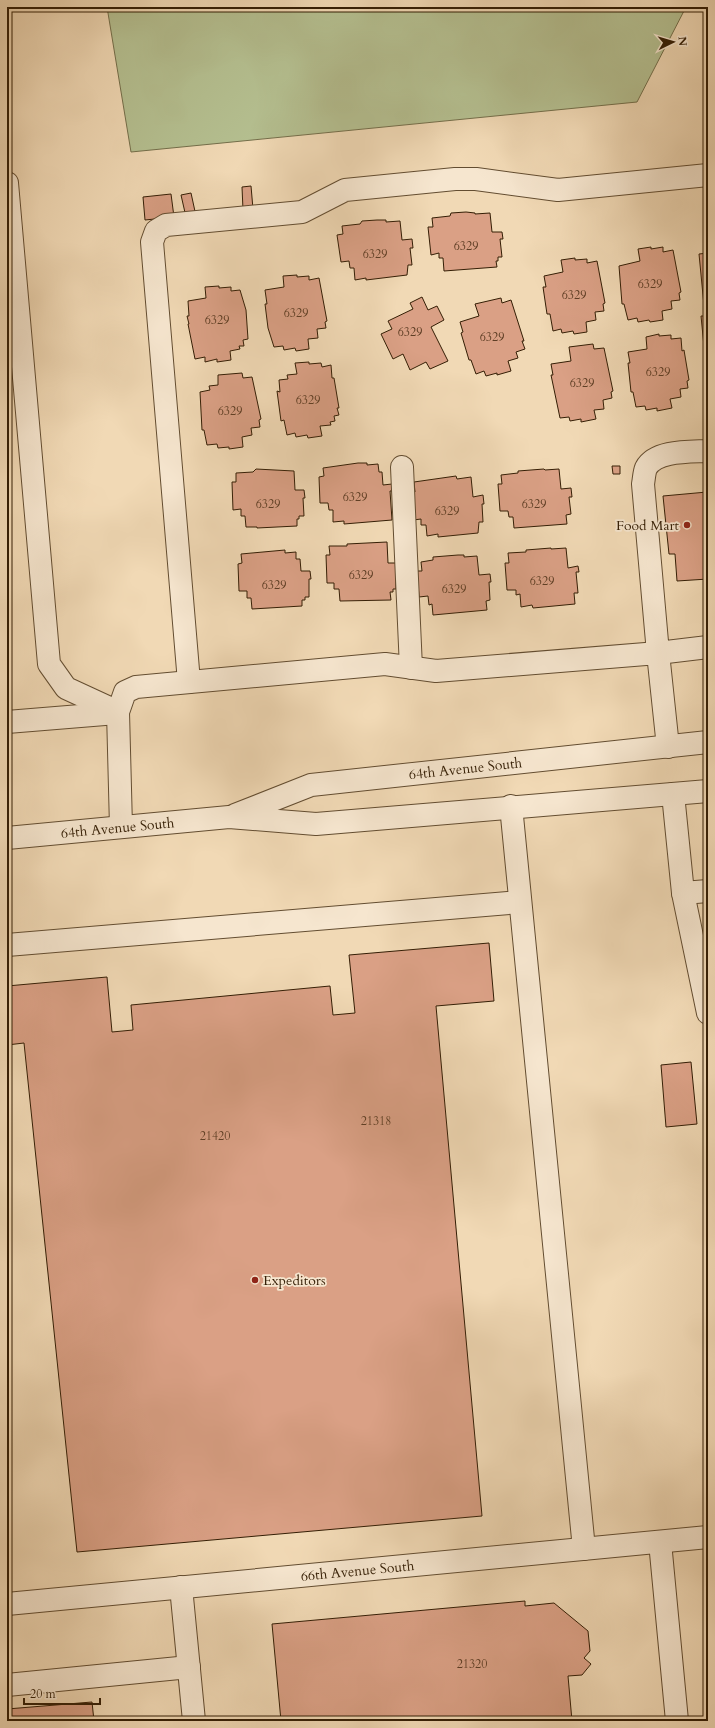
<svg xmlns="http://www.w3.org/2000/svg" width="715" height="1728" viewBox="0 0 715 1728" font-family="Cardo,serif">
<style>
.green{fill:#b5c091;stroke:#746f4b}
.building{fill:#daa085;stroke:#341e05}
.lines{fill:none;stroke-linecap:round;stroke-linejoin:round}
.minor-casing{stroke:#634d31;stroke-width:24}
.minor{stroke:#f6e6cf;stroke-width:22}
.poi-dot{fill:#8f2418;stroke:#f6e6cf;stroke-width:1.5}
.labels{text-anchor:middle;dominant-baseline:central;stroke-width:3.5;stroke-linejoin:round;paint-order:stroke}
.number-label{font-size:12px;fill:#5e3e25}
.poi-label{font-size:14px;fill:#341e05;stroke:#f6e6cf;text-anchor:end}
.street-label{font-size:14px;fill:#341e05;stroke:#f6e6cf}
</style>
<rect width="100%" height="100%" fill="#f1d9b5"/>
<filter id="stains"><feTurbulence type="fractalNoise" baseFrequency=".005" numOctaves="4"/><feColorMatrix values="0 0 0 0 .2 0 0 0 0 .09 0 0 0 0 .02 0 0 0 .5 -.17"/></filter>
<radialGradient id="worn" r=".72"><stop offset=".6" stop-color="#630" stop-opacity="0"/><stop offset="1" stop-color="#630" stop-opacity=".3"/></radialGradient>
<path class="green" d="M107 7H686L637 102 131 152Z"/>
<path class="building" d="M251 186 253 209 243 210 242 187Z
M191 193 196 216 186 217 181 195Z
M171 194 174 217 145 220 143 197Z
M466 212 475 213V214L490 213 492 232H502L503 239H500L502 257H498V261H496L497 267 444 271 443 258H439V253L431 255 428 227H433L432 218 450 216 451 213Z
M377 220H386V222L400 221 402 240 412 239 413 248H410L412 265H408L407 275 366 280V278L355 280 354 268H350L349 261 341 262 337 235 343 234 342 226 360 224 362 221Z
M651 247V249L663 247V252L673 250 681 292 679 293 680 300 671 301 672 309 662 311 663 320 650 322 649 320 638 322 637 318 628 320 624 304H622L619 266 640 261 638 249Z
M708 253V387L701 316H705L699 254Z
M575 258V260L587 259V263L597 261 605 303 603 304 604 311 595 312 596 320 586 322 587 332 574 334 573 331 562 333 561 329 553 331 550 314H547L543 287H546L544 276 563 272 561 260Z
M297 275V277L309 276V280L319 278 327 321 325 322 326 328 317 329 318 338 308 339 309 349 296 351 295 348 284 350 283 346 274 347 268 328 265 304H267L265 290 284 287 283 276Z
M219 286V288L231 287V291L240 290 246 310 248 339 243 340 244 346H239L240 349 230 351 231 360 217 362V359L205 362V357L195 359 188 324H189L187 316H189L188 301 206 298 205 287Z
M422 297 428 310 437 306 444 320 431 327 448 361 430 369 426 362 410 370 403 354 393 359 381 334 392 329 388 321 413 309 410 303Z
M501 298 502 303 511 300 524 341H522L525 349 516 352 518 358 508 361 511 371 497 375V373L486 376 484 371 476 374 471 360H469L461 333 463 332 460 322 479 316 475 304Z
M659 334V336L671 335V339L681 338 682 351 684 350 689 380 687 381 688 388 680 389 681 397 670 399 672 408 657 411V408L646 410 645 406 636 407 633 392H631L628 363H630L628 352 647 349 646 337Z
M593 344 594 349 604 348 613 391 611 392 612 398 603 400 604 409 594 410 596 419 581 422V419L570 421 569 417 560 418 551 375H553L551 364 571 361 569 347Z
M309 362V364L321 363 322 367 331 365 332 378H334L339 408H337L339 415 334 416 335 421 330 422 331 425 320 426 322 436 308 438 307 435 296 437 295 433 287 435 284 420 281 421 277 391 280 392 279 380 288 379 287 375 297 374 295 363Z
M242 373 243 378 252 377 261 419 259 420 260 427 251 428 252 435 242 437 243 447 229 449V447L218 448 217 444 207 445 204 430H202L200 392 210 390 209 386 218 385V375Z
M358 463H367V465L378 464 379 472H382L383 485 392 484 393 491H390L392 520 344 524V521L333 522V510H329L328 503H320L319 477 324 476 323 468Z
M612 466H620V474H613Z
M256 469 294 471 295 490H304L305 498H303L304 516H299V519H297V526L257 528V527H246L245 516H241V509L233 510 232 482H236V473L253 472Z
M544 469 545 470 559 469 561 489 571 488 572 497H569L571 514 566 515 567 524 514 528 513 517H509L508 511H500L498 484H502L501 475 518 473V471Z
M456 476 457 479 471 477 473 497 483 495 484 504H482L483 522H479L478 533 438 537V534L427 536 426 525H421V519L413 520 410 492H415L414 482Z
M706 484H708V579L677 581 675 554H669L663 496 707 492Z
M387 542 388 563H398V568H396V589H393V592H390L391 600 340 601 339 589H334V583H327L326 555H330L329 546H347V544Z
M551 548V549L566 548 568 568 578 566 579 572H576L578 593H574L575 604 533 608 532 605 521 607 520 594 516 595V590H507L505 563H509L508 553 526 552V550Z
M285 550V553L296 552V559H300L301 571H310L311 579H309V597H305V600H302V606L252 609 251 598H247V591H239L238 564 242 563 241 554Z
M458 555H464V557L477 556 479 575 490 574 491 582H489L490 600 486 601 487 610 433 615 432 604 429 605 428 596 419 597 417 571H422L421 562 433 560V557Z
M489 943 494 1001 436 1006 482 1516 77 1552 24 1043 7 1045V986L107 977 112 1032 133 1030 131 1005 330 986 333 1015 355 1013 349 955Z
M691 1062 697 1124 666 1127 661 1065Z
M525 1601V1606L554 1603 588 1631 590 1651 584 1658 591 1664 582 1675 568 1676 572 1721H281L272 1624Z
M92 1702 94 1721H7V1709Z"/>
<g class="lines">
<defs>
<g id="minor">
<path d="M7 183 49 664 66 688 118 712"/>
<path d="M708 451C690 452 656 450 646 468 644 473 644 479 643 484L658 653 708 647"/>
<path d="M402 467 411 668"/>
<path d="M189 682 152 242 156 231 166 225 302 212 345 190 455 179H476L558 190 708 175"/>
<path d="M7 722 117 713"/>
<path d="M673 794 683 893 708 891"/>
<path d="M511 806 584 1549"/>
<path id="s1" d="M235 815 311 785 708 742"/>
<path d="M121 827 118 712 125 692 136 687 385 664 436 671 658 653 668 747"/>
<path id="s2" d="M7 838 229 817 316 824 708 791"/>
<path d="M683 893 708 1013"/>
<path d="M7 945 520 902"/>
<path d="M660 1542 677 1721"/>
<path d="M181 1587 194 1721"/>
<path id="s3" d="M7 1604 708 1537"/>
<path d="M7 1685 189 1667"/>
</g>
</defs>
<use href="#minor" class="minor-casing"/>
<use href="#minor" class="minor"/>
</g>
<g class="poi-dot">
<circle cx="687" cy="525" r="4"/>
<circle cx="255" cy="1280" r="4"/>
</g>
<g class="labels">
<g class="number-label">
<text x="466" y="246">6329</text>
<text x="375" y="254">6329</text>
<text x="650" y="284">6329</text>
<text x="574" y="295">6329</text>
<text x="296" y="313">6329</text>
<text x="217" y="320">6329</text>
<text x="410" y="332">6329</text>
<text x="492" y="337">6329</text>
<text x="658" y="372">6329</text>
<text x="582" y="383">6329</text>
<text x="308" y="400">6329</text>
<text x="230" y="411">6329</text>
<text x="355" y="497">6329</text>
<text x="268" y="504">6329</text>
<text x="534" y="504">6329</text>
<text x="447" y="511">6329</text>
<text x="361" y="575">6329</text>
<text x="542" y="581">6329</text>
<text x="274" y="585">6329</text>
<text x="454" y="589">6329</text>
<text x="376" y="1121">21318</text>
<text x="215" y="1136">21420</text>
<text x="472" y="1664">21320</text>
</g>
<g class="poi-label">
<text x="679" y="525">Food Mart</text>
<text x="263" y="1280" text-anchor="start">Expeditors</text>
</g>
<g class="street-label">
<text stroke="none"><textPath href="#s1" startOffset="237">64th Avenue South</textPath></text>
<text stroke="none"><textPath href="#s2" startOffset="111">64th Avenue South</textPath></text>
<text stroke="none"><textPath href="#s3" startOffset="352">66th Avenue South</textPath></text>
</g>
</g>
<rect width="715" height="1728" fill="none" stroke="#f1d9b5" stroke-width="24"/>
<rect x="8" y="8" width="699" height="1712" fill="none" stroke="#341e05" stroke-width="2"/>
<rect x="12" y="12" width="691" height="1704" fill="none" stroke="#341e05"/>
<g transform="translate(673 42) rotate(85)" stroke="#f6e6cf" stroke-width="3" paint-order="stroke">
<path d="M0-3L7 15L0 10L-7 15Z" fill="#341e05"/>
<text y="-6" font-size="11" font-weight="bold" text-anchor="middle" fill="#341e05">N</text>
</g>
<path d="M24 1698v6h76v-6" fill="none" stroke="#341e05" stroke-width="2"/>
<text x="30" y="1698" font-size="12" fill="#341e05" stroke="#f6e6cf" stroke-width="3" paint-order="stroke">20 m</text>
<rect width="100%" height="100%" filter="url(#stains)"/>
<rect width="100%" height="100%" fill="url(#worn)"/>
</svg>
